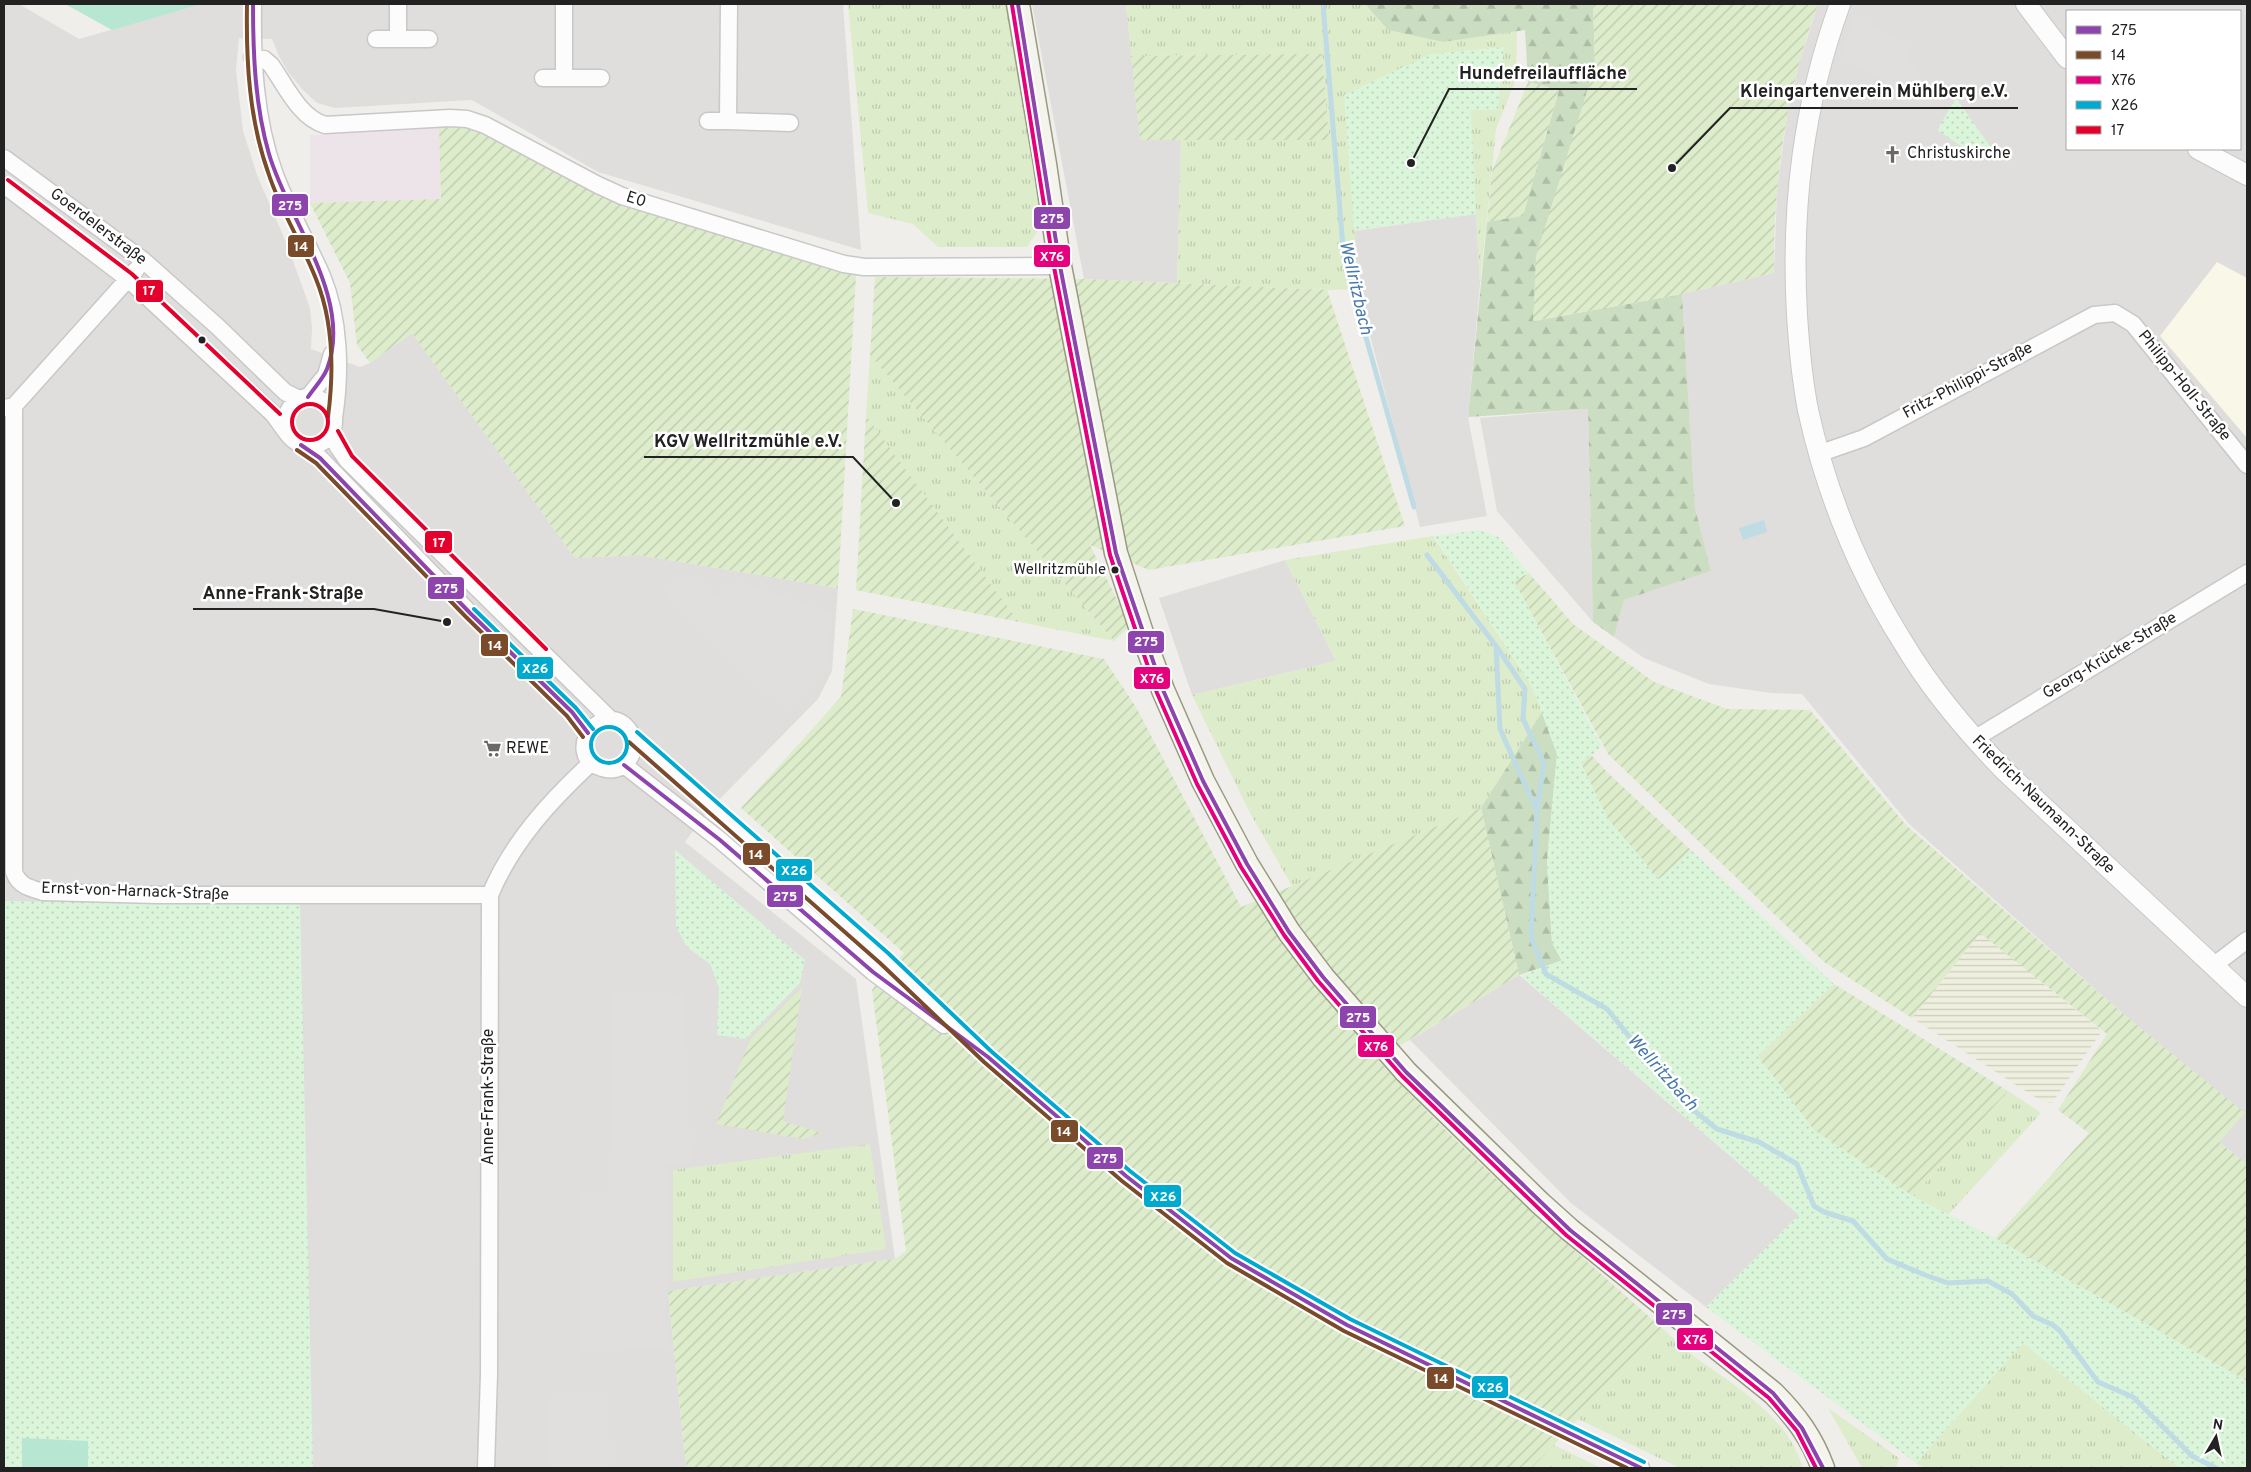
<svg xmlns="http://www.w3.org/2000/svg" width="2251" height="1472" viewBox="0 0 2251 1472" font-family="Overpass,sans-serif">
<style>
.residential{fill:#dfdedc;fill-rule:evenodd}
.industrial{fill:#ede4e9}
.education{fill:#f8f7e8}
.farmland{fill:url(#farmland-rules)}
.grass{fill:url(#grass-tufts)}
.forest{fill:url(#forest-firs)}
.park{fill:url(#park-dots)}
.garden{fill:url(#garden-furrows)}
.pitch{fill:#b7e6d2}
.parking{fill:#e0dfde}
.water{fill:#bfdbe3}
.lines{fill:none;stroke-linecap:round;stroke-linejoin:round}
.stream{stroke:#bfdbe3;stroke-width:5}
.minor-casing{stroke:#c9c8c7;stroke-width:19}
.tertiary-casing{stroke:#c9c8c7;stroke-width:22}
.secondary-casing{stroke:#999a82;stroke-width:25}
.minor{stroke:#fdfcfc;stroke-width:16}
.tertiary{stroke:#fdfcfc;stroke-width:20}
.secondary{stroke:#f4f4ed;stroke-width:22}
.bus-1-casing{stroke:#fff;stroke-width:8}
.bus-2-casing{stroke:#fff;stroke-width:8}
.bus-3-casing{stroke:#fff;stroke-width:8}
.bus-4-casing{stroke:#fff;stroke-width:8}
.bus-5-casing{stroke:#fff;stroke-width:8}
.bus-1{stroke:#8e44ad;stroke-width:4}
.bus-2{stroke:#7a4b2a;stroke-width:4}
.bus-3{stroke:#e5007d;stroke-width:4}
.bus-4{stroke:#00a9ce;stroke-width:4}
.bus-5{stroke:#e4002b;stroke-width:4}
.bus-dot{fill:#222;stroke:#fff;stroke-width:2}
.labels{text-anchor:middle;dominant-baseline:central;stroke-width:5;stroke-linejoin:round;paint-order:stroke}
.bus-label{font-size:15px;fill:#222;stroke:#fff;text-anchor:end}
.poi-label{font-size:16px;fill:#222;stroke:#fff;text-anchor:start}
.street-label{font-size:16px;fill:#222;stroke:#fff}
.water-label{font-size:18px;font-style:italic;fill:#4a7aab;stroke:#fff}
.leader{fill:none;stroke:#222;stroke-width:2}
.callout-dot{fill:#222;stroke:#fff;stroke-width:2}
.callout-label{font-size:18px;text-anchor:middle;font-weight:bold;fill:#222;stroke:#fff;stroke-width:5;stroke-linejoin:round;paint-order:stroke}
.line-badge{stroke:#fff;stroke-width:2}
.badge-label{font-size:14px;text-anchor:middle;font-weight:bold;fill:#fff}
</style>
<defs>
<pattern id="farmland-rules" width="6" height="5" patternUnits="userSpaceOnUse" patternTransform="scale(1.25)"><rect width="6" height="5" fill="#efefdf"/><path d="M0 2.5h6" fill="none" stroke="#cdcdbf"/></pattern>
<pattern id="grass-tufts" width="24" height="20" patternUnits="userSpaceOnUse" patternTransform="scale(1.25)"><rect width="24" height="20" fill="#ddeccb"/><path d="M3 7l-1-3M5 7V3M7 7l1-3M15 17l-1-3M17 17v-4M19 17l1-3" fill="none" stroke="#bdcaae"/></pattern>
<pattern id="forest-firs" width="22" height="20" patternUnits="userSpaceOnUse" patternTransform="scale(1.25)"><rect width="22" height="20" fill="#cbdec1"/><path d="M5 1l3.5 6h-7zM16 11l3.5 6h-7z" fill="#aebea6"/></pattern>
<pattern id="park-dots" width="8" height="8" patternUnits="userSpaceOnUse" patternTransform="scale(1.25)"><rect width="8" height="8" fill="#daf5da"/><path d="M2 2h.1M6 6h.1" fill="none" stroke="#bbd2bb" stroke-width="1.8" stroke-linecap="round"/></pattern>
<pattern id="garden-furrows" width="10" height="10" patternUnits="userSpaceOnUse" patternTransform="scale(1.25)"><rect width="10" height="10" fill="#ddeccb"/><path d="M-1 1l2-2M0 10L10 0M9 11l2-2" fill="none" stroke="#bdcaae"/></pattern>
</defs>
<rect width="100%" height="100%" fill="#f0eeeb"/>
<path class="residential" d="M4 4H19L79 39 202 4H843L861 250 598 172 472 100 335 108 317 103 302 89 288 72 279 56 272 39 239 38 236 70 243 131 257 175 288 247 310 308 312 328 311 349 360 367 370 363 412 333 575 558 638 555 838 588 832 671 818 699 706 813 685 842 856 979 895 1259 668 1291 686 1468H4Z
M1032 4H1126L1140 140H1181L1177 283 1084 279Z
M1818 4H2247V1164L2219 1142 2244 1113 2121 1012 1909 824 1802 694 1771 693 1709 684 1644 658 1614 637 1624 600 1711 571 1695 508 1682 294 1774 273 1777 190 1787 116 1799 63ZM2067 11H2240V149H2067Z
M1476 214 1480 284 1468 417 1487 516 1420 527 1358 289 1354 231Z
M1588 409 1593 622 1497 511 1480 418Z
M1285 560 1336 661 1192 695 1159 598Z
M1519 975 1799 1215 1706 1307 1571 1203 1410 1040Z"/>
<path class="industrial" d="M439 127 441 199 310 203V135Z"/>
<path class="education" d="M2217 262 2247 278V438L2160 336Z"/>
<path class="farmland" d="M1980 932 2102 1031 2052 1103 2041 1101 1912 1018Z"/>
<path class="grass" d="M848 4H1008L1037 174 1041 226 1027 247H938L913 224 868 213Z
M1126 4H1365L1388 30 1443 42 1517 31 1516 79 1496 129 1480 284 1476 214 1355 230 1358 289 1327 290 1177 283 1181 140H1329L1322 54 1131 56Z
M870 355 1114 641 1019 622 866 416Z
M1433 536 1533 688 1542 712 1481 808 1292 886 1250 813 1192 695 1336 661 1285 560Z
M2008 1091 2041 1113 1948 1215 1913 1196Z
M870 1144 886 1249 673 1282V1170Z
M1663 1329C1674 1339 1686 1350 1698 1359 1739 1389 1787 1416 1803 1468H1680L1578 1419Z
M2023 1343 2179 1468H1924L1916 1463Z
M1828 1408 1899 1458 1896 1468H1862Z
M1554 1445 1601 1468H1532Z"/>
<path class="forest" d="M1365 4H1593L1595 65 1571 146 1534 321 1682 294 1695 508 1711 571 1624 600 1614 637 1593 622 1588 409 1468 417 1487 222 1523 215 1559 90 1528 82 1525 30 1443 42 1388 30Z
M1542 712 1557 754 1547 862 1552 943 1562 961 1519 975 1481 808Z"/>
<path class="park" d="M1504 47 1498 110H1471L1476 214 1354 230 1344 95 1431 54Z
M1956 98 1994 152 1980 159 1937 130Z
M1478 530 1499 537 1529 573 1514 581 1602 747 1581 764 1608 819 1659 878 1691 850 1834 984 1758 1056 1814 1130 1913 1196 1995 1238 2247 1381V1468H2179L2023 1343 1916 1463 1706 1307 1799 1215 1521 976 1562 960 1552 943 1547 861 1557 754 1533 688 1434 536Z
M675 850 805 960 800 983 746 1039 717 1035 719 988 710 964 687 947 676 927Z
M4 901 300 903 313 1468H4Z"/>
<path class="garden" d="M1593 4H1818C1786 89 1773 183 1774 273L1682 294 1533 321 1536 256 1595 65Z
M1322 54 1329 140H1140L1131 56Z
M1528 82 1559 90 1523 216 1487 222 1492 171Z
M468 126 609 198 856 275 838 588 638 555 575 558 412 333 370 363 357 345 350 283 310 203 441 199 439 127Z
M875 277 1084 279 1327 290 1405 526 1149 570 1090 545 1130 626 1114 641 870 355Z
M866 416 1019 622 856 590Z
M1529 573 1573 624 1654 682 1727 709 1810 710 1906 825 2121 1012 2245 1113 2219 1142 2247 1164V1381L1995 1238 2089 1133 2058 1110 2107 1034 1980 933 1912 1018 1824 962 1608 754 1514 581Z
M853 609 1104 659 1136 707 1241 907 1481 808 1519 975 1377 1059C1466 1156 1565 1242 1663 1329L1532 1468H686L668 1291 895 1259 906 1251 872 990 904 953 741 808 841 697Z
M1591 755 1610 775 1691 850 1659 879 1608 819 1581 763Z
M1834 984 2008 1091 1913 1196 1814 1130 1758 1056Z
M802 987 783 1121 822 1133 803 1139 716 1124 751 1038Z"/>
<path class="pitch" d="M65 4H202L112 30Z
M22 1438 88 1441V1468H22Z"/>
<path class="parking" d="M1855 14 1911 49 1905 60 1918 68 1905 93 1841 57Z
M688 574 716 598 736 582 831 612 828 667 784 707 664 594Z
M612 992 685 994 690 1163 666 1164V1348L580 1352 581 1193 609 1192Z
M549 1399H608L609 1468H549Z"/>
<path class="water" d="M1764 520 1767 532 1743 540 1739 528Z"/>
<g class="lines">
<path class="stream" d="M1323 4 1344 260 1414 507
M1427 555 1496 646 1500 729 1537 811 1531 937 1546 974 1607 1009 1681 1100 1717 1129 1759 1142 1797 1164 1814 1206 1824 1212 1853 1221 1887 1259 1925 1275 1948 1283 1988 1281 2012 1294 2033 1316 2053 1325 2060 1331 2098 1382 2133 1397 2192 1456 2216 1468
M1496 646 1525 689 1523 719 1544 763 1537 811"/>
<defs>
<path id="minor" d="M253 4C252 60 255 119 274 172 287 208 307 241 322 276 340 319 341 372 334 418
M398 4V39H429
M564 4V78H601
M729 4 728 121 790 123
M376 39H398
M252 57 264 59 271 65C286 86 299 117 325 125L450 118 467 119 485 125 598 185 622 196 844 264 864 267 1060 266
M543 78H564
M708 121H728
M4 158 144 261 218 327 285 392 299 399
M4 185 128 279 272 413C281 423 288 439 300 444 323 454 345 425 328 406 308 383 276 407 289 435
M308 397 326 375 332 354
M14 406V872C19 886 30 888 43 892L157 895H490
M4 408 14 406 136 270
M332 433 338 447 347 460 612 721
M301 445 320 458 470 613 572 712 588 733
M1821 453 1864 438 2094 315 2115 313 2133 324 2247 465
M633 737C636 756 623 775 602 768 558 755 608 689 633 737L884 958 988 1057 1126 1176 1231 1258 1347 1325 1641 1468
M1974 739 2247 573
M624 765 720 840 873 972 944 1025
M2213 966 2247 940
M486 1468 489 1374 490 895C512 842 550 801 592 762"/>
<path id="tertiary" d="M1840 4C1803 106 1791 206 1797 315 1799 346 1802 379 1808 410 1826 492 1859 573 1904 644 1932 691 1967 732 2005 771L2247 997
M2026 4 2067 58
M2198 149 2247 175"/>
<path id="secondary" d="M1018 4 1045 164 1060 266 1116 553 1142 633 1163 690 1203 781 1247 864 1289 932 1323 977 1406 1072 1540 1203 1570 1230 1773 1393C1796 1416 1812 1438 1823 1468"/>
</defs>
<use href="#minor" class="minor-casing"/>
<use href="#tertiary" class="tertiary-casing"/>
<use href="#secondary" class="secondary-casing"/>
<use href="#minor" class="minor"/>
<use href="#tertiary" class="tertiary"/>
<use href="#secondary" class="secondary"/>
<defs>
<path id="bus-1" d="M253 4C253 54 255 106 269 154 288 220 354 299 327 369 323 379 314 388 308 397
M1018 4 1060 266 1116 553 1163 690 1203 781 1247 864 1289 932 1323 977 1406 1072 1570 1230 1773 1393 1802 1428 1823 1468
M301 445 320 458 470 613 572 712 588 733
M624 765 720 840 873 972 988 1057 1126 1176 1231 1258 1347 1325 1641 1468"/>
<path id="bus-2" d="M247 4C246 61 249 118 268 172 280 210 302 243 316 279 334 323 334 371 328 417
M297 450 316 463 466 617 567 716 583 737
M629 742 880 963 984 1062 1122 1181 1227 1263 1344 1331 1627 1468"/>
<path id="bus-3" d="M1012 5 1054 267 1110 555 1157 693 1197 784 1241 867 1284 935 1318 981 1402 1076 1566 1235 1769 1398 1797 1431 1816 1468"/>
<path id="bus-4" d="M474 609 576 708 593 729
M591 745a18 18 0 1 1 36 0a18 18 0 1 1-36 0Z
M637 732 888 953 992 1052 1130 1171 1235 1253 1350 1319 1644 1462"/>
<path id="bus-5" d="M8 180 132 274 280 414
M292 422a18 18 0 1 1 36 0a18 18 0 1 1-36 0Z
M338 431 352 456 546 649"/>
</defs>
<use href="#bus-1" class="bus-1-casing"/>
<use href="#bus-2" class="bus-2-casing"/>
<use href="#bus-3" class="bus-3-casing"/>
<use href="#bus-4" class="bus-4-casing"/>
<use href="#bus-5" class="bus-5-casing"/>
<use href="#bus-1" class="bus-1"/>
<use href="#bus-2" class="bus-2"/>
<use href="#bus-3" class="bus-3"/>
<use href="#bus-4" class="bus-4"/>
<use href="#bus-5" class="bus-5"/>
</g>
<defs>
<symbol id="church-bare" viewBox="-9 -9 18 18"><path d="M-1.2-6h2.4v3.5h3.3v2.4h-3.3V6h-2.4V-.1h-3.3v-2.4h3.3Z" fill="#6a6968" stroke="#fff" stroke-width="2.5" paint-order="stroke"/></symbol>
<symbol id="supermarket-bare" viewBox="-9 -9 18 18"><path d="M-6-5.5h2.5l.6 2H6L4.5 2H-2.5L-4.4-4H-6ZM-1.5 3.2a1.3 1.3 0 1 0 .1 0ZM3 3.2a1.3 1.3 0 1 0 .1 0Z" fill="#6a6968" stroke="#fff" stroke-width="2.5" paint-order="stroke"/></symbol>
</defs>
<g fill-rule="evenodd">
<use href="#church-bare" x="1880" y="142" width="25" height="25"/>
<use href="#supermarket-bare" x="480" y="736" width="25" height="25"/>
</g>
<g class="bus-dot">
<circle cx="202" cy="340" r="4.5"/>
<circle cx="1115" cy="570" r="4.5"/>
</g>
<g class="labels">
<g class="bus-label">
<text x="1106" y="570">Wellritzmühle</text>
</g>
<g class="poi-label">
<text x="1907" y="154">Christuskirche</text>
<text x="506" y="749">REWE</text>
</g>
<g class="street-label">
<text transform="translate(636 200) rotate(18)">E0</text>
<text transform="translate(98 227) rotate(37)">Goerdelerstraße</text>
<text transform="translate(1968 381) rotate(-28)">Fritz-Philippi-Straße</text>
<text transform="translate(2184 386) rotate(51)">Philipp-Holl-Straße</text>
<text transform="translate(2110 656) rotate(-31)">Georg-Krücke-Straße</text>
<text transform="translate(2043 805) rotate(44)">Friedrich-Naumann-Straße</text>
<text transform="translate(135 892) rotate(2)">Ernst-von-Harnack-Straße</text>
<text transform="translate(489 1097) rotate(-90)">Anne-Frank-Straße</text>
</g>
<g class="water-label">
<text transform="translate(1355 288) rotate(77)">Wellritzbach</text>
<text transform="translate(1662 1073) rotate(48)">Wellritzbach</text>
</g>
</g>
<path class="leader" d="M1411 163L1449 89H1637M1672 168L1730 108H2018M896 503L853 457H644M447 622L374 609H193"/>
<g class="callout-dot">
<circle cx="1411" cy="163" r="5"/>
<circle cx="1672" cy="168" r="5"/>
<circle cx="896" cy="503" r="5"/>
<circle cx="447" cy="622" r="5"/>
</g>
<g class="callout-label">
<text x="1543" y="79">Hundefreilauffläche</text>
<text x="1874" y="97">Kleingartenverein Mühlberg e.V.</text>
<text x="748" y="447">KGV Wellritzmühle e.V.</text>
<text x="283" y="599">Anne-Frank-Straße</text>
</g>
<g class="line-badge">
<rect x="271" y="193" width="38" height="24" rx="5" fill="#8e44ad"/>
<rect x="1033" y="206" width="38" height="24" rx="5" fill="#8e44ad"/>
<rect x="287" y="234" width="28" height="24" rx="5" fill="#7a4b2a"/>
<rect x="1033" y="244" width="38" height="24" rx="5" fill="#e5007d"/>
<rect x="135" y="279" width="29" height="24" rx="5" fill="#e4002b"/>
<rect x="424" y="530" width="29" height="24" rx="5" fill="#e4002b"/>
<rect x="427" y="576" width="38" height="24" rx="5" fill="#8e44ad"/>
<rect x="1127" y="630" width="38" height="24" rx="5" fill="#8e44ad"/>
<rect x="480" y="633" width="29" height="24" rx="5" fill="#7a4b2a"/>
<rect x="516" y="656" width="38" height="24" rx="5" fill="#00a9ce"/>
<rect x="1133" y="666" width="38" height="24" rx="5" fill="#e5007d"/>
<rect x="742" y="842" width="29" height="24" rx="5" fill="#7a4b2a"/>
<rect x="775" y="858" width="38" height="24" rx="5" fill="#00a9ce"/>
<rect x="766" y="884" width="38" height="24" rx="5" fill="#8e44ad"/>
<rect x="1339" y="1005" width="38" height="24" rx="5" fill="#8e44ad"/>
<rect x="1357" y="1034" width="38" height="24" rx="5" fill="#e5007d"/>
<rect x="1050" y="1119" width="29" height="24" rx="5" fill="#7a4b2a"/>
<rect x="1086" y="1146" width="38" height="24" rx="5" fill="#8e44ad"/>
<rect x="1143" y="1184" width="39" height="24" rx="5" fill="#00a9ce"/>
<rect x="1655" y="1302" width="38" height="24" rx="5" fill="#8e44ad"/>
<rect x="1676" y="1327" width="38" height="24" rx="5" fill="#e5007d"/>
<rect x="1426" y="1366" width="29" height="24" rx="5" fill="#7a4b2a"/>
<rect x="1471" y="1375" width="38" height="24" rx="5" fill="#00a9ce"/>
</g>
<g class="badge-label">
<text x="290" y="210">275</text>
<text x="1052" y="223">275</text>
<text x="301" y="251">14</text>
<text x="1052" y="261">X76</text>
<text x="149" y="295">17</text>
<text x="439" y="547">17</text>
<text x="446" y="593">275</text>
<text x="1146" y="646">275</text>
<text x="495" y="650">14</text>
<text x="535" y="673">X26</text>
<text x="1152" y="683">X76</text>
<text x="756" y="859">14</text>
<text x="794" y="875">X26</text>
<text x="785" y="901">275</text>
<text x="1358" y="1022">275</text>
<text x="1376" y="1051">X76</text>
<text x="1064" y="1136">14</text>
<text x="1105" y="1163">275</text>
<text x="1163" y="1201">X26</text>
<text x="1674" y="1319">275</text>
<text x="1695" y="1344">X76</text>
<text x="1441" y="1383">14</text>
<text x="1490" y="1392">X26</text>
</g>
<rect width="2251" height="1472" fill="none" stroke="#222222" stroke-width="10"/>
<rect x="2066" y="10" width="175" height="140" fill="#ffffff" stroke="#a7a7a7"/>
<rect x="2076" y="26" width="25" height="8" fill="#8e44ad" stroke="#a7a7a7"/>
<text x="2111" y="35" font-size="15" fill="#222222">275</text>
<rect x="2076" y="51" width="25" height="8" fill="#7a4b2a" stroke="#a7a7a7"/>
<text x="2111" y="60" font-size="15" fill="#222222">14</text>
<rect x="2076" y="76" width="25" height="8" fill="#e5007d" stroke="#a7a7a7"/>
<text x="2111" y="85" font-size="15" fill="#222222">X76</text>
<rect x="2076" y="101" width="25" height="8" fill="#00a9ce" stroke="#a7a7a7"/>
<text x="2111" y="110" font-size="15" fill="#222222">X26</text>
<rect x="2076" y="126" width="25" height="8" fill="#e4002b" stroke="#a7a7a7"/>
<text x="2111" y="135" font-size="15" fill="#222222">17</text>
<g transform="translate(2216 1437) rotate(9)" stroke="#ffffff" stroke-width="4" paint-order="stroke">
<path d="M0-4L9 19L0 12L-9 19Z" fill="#222222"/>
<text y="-8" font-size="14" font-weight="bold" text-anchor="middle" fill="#222222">N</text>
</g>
</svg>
